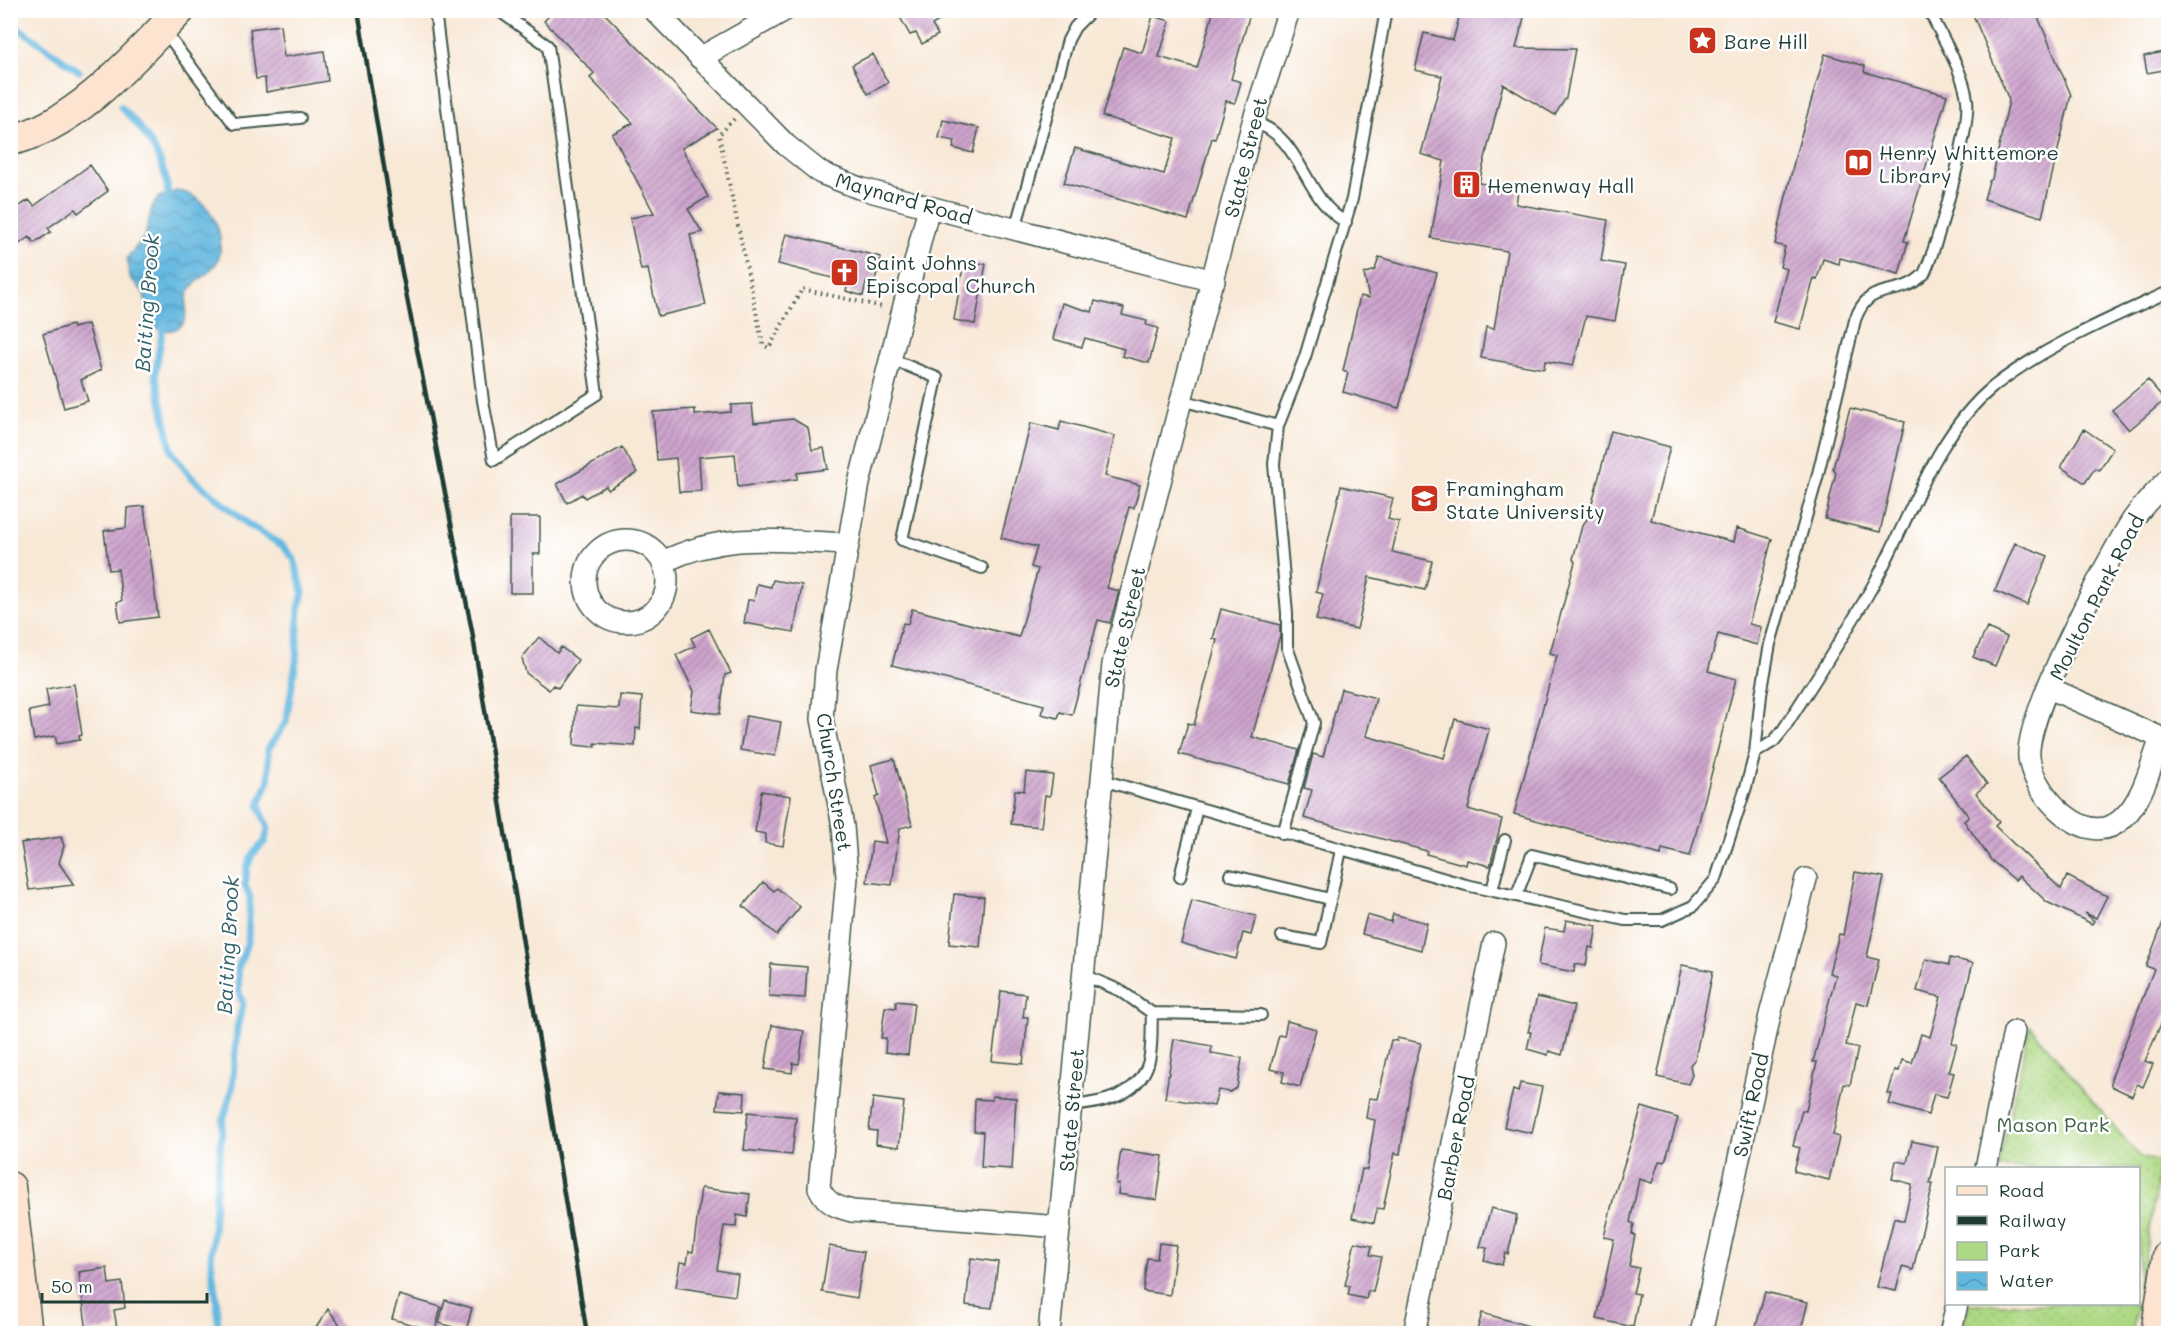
<svg xmlns="http://www.w3.org/2000/svg" width="2179" height="1344" viewBox="0 0 2179 1344" font-family="Mali,sans-serif">
<style>
.green{fill:url(#green-dots);stroke:#668b5c;stroke-width:1.5}
.water{fill:url(#water-waves);stroke:#417a8a;stroke-width:1.5}
.lines{fill:none;stroke-linecap:round;stroke-linejoin:round}
.stream{stroke:#63b8e0;stroke-width:7}
.building{fill:url(#building-hatch)}
.lane-casing{stroke:#40574c;stroke-width:14}
.street-casing{stroke:#40574c;stroke-width:24}
.secondary-casing{stroke:#40574c;stroke-width:33}
.path{stroke:#40574c;stroke-width:4;stroke-dasharray:1.5 4.5;stroke-linecap:butt}
.lane{stroke:#fff;stroke-width:10}
.street{stroke:#fff;stroke-width:21}
.secondary{stroke:#fde4d1;stroke-width:30}
.rail{stroke:#1f3d34;stroke-width:4.5}
.labels{text-anchor:middle;dominant-baseline:central;stroke-width:5;stroke-linejoin:round;paint-order:stroke}
.poi-label{font-size:20px;fill:#1f3d34;stroke:#fff;text-anchor:start}
.street-label{font-size:20px;fill:#1f3d34;stroke:#fff}
.park-label{font-size:20px;fill:#436448;stroke:#fff}
.water-label{font-size:21px;font-style:italic;fill:#336268;stroke:#fff}
</style>
<defs>
<pattern id="green-dots" width="8" height="8" patternUnits="userSpaceOnUse" patternTransform="scale(1.5)"><rect width="8" height="8" fill="#aed984"/><path d="M2 2h.1M6 6h.1" fill="none" stroke="#95bb73" stroke-width="1.8" stroke-linecap="round"/></pattern>
<pattern id="water-waves" width="16" height="10" patternUnits="userSpaceOnUse" patternTransform="scale(1.5)"><rect width="16" height="10" fill="#63b8e0"/><path d="M0 5q4-4 8 0t8 0" fill="none" stroke="#5197b6"/></pattern>
<pattern id="building-hatch" width="6" height="6" patternUnits="userSpaceOnUse" patternTransform="scale(1.5)"><rect width="6" height="6" fill="#cea4cd"/><path d="M-1 1l2-2M0 6l6-6M5 7l2-2" fill="none" stroke="#a787a7"/></pattern>
</defs>
<rect width="100%" height="100%" fill="#fff"/>
<filter id="ink" filterUnits="userSpaceOnUse"><feTurbulence type="fractalNoise" baseFrequency=".0167" numOctaves="2"/><feDisplacementMap in="SourceGraphic" scale="12" xChannelSelector="R" yChannelSelector="G"/><feConvolveMatrix kernelMatrix="1 2 1 2 8 2 1 2 1" color-interpolation-filters="sRGB"/></filter>
<filter id="wash" filterUnits="userSpaceOnUse"><feTurbulence type="fractalNoise" baseFrequency=".008" numOctaves="4" result="noise"/><feDisplacementMap in="SourceGraphic" scale="24" xChannelSelector="R" yChannelSelector="G"/><feGaussianBlur stdDeviation="1.35" result="paint"/><feColorMatrix in="noise" values="0 0 0 0 0 0 0 0 0 0 0 0 0 0 0 0 0 1.4 0 .05"/><feComposite in="paint" operator="in"/></filter>
<g filter="url(#wash)">
<rect width="100%" height="100%" fill="#f8e8d6"/>
<path class="green" d="M2030 1026 2139 1156 2160 1162 2139 1296 2138 1168H1998Z
M1969 1304H2137L2132 1333H1962Z"/>
<path class="water" d="M177 191C208 194 229 234 217 262 212 272 198 279 191 288 180 301 195 325 172 330 163 332 157 329 150 324L144 293 130 278 127 258 145 236 152 207 159 197Z"/>
<g class="lines">
<path class="stream" d="M10 22 79 71
M121 107C146 131 170 166 168 203
M164 322 155 374 172 452 191 477 249 525 283 546 294 559 303 592 299 609 296 662 286 722 268 749 269 780 259 805 268 828 265 841 252 855 247 868 245 886 250 897 248 942 238 968 239 993 243 1004 237 1028 232 1089 223 1121 216 1189 211 1259 218 1312 217 1334"/>
</g>
<g id="blocks">
<path class="building" d="M555 10H601L717 128 682 148 708 197 688 209 702 232 690 235 706 305 658 316 648 269 641 270 630 218 654 213 612 134 633 123 590 78 594 73 544 21Z
M896 10H957L932 25 938 35 922 44 916 33 910 35Z
M1214 10H1251L1231 79 1241 82 1235 103 1226 101 1215 139 1212 138 1188 220 1064 183 1075 148 1164 174 1175 138 1102 116 1123 47 1142 53 1153 16 1170 21 1159 57 1197 68Z
M1461 10H1526L1516 48 1575 49 1566 98 1555 115 1503 84 1479 183 1518 190 1516 204 1608 220 1601 261 1625 265 1615 321 1586 316 1573 366 1545 361 1544 369 1481 358 1486 327 1494 329 1507 251 1431 238 1444 161 1421 154 1442 76 1415 70 1424 33 1453 40Z
M1971 10H2035L2071 95 2042 217 1984 199 1989 181 1992 179 2009 100Z
M280 25 284 57 324 51 328 81 266 92 265 78 256 79 250 29Z
M2169 51V69L2147 73 2144 56Z
M873 54 888 83 868 94 852 65Z
M1825 54 1865 66 1864 72 1947 95 1904 241 1908 242 1899 274 1840 258 1839 264 1823 259 1817 279 1814 278 1800 329 1773 322 1787 269 1780 267 1785 247 1775 244 1796 153Z
M943 120 979 128 973 153 953 148 955 141 939 138Z
M90 165 108 191 78 213 75 209 48 228 51 232 34 243 30 237 10 249V212L29 200 34 206Z
M786 234 881 257 874 284 866 282 863 296 846 291 848 282 778 264Z
M1379 257 1437 273 1399 408 1343 392 1348 373 1343 371 1360 296 1369 298 1364 274 1375 270Z
M964 261 986 264 975 324 954 320Z
M1095 301 1124 308 1122 315 1147 321 1146 325 1158 328 1149 363 1122 356 1124 349 1085 338 1082 347 1053 339 1062 303 1092 312Z
M88 324 101 370 81 380 88 401 64 408 43 334 72 325 73 328Z
M2148 380 2165 400 2129 430 2112 410Z
M752 404 754 423 793 419 808 428 812 450 824 448 828 469 797 473V479L738 487 735 454 699 457 701 491 679 492 676 458 657 460 653 412 695 409V415L731 412V405Z
M1850 408 1905 422 1880 532 1825 519 1836 472 1833 468Z
M1061 421 1115 436 1105 476 1140 485 1134 508 1129 507 1107 588 1119 591 1110 623 1098 620 1072 715 1060 712 1058 718 1041 714 1044 705 892 665 903 623 908 624 912 609 1019 637 1038 569 1031 567 1037 547 1001 538 1031 423 1059 430Z
M2084 429 2113 449 2099 470 2095 468 2085 483 2061 467Z
M1611 431 1670 447 1651 520 1734 542 1737 528 1772 539 1749 624 1761 627 1757 645 1718 634 1708 671 1736 679 1690 856 1662 849 1661 855 1514 814 1557 655 1550 653 1575 562 1573 559 1582 526 1588 518Z
M622 447 637 473 608 490 606 486 585 498 582 494 567 503 557 484Z
M1341 486 1393 498 1388 519 1399 522 1392 552 1432 561 1425 590 1369 577 1357 629 1316 620 1323 594 1316 592Z
M144 506 158 617 120 622 117 602 122 601 118 569 109 570 104 531 126 528 127 508Z
M510 517H540V554H533V593H510Z
M2015 543 2048 556 2027 605 1995 591Z
M773 580 802 585 794 632 744 623 748 600H754L757 584 771 587Z
M1221 609 1280 625V635L1252 737 1299 750 1289 784 1179 754 1188 723 1194 725 1217 640 1213 639Z
M1987 628 2007 637 1995 666 1973 657Z
M709 629 731 673 725 675 720 714 691 710 694 691 676 655 695 646 691 638Z
M539 637 557 653 561 647 578 660 558 688 553 685 549 690 526 673 522 658Z
M74 684 82 735 79 736 80 740 57 744 55 736 34 740 29 711 49 707 46 689Z
M1341 689 1376 698 1366 736 1444 758 1455 719 1489 729 1468 809 1502 819 1490 866 1467 860 1466 865 1426 854 1427 851 1304 818 1312 790 1304 788 1313 754 1323 757Z
M620 695 642 697 640 729 636 728 635 746 595 743V747L574 745 576 706 619 709Z
M746 716 781 722 775 756 740 750Z
M1966 756 1987 784 1976 793 1999 822 1995 826 2061 889 2067 876 2107 896 2096 918 2085 913 2094 921 2092 924 2047 902 2019 876 2015 880 1991 860 1964 821 1969 817 1939 777Z
M894 759 912 825 900 828 892 885 867 882 872 841 886 843 875 798 879 796 871 765Z
M1026 772 1053 775 1050 796 1045 795 1041 827 1011 824 1015 790 1024 791Z
M761 791 791 796 783 846 765 843 766 834 755 832Z
M61 837 64 846 59 863 74 885 29 890 21 843Z
M1855 872 1884 877 1867 957 1879 960 1868 1005 1856 1002 1846 1045 1858 1048 1850 1085 1844 1084 1833 1135 1839 1137 1829 1180 1794 1171 1800 1148 1793 1146 1802 1110 1806 1111 1817 1062H1813L1836 975 1829 973 1839 934 1843 935Z
M763 882 774 891 777 888 800 907 777 935 743 906Z
M954 894 984 897 980 947 949 944Z
M1192 900 1256 916 1251 935 1243 933 1236 959 1181 943Z
M2167 912 2169 1005 2145 1061 2153 1064 2143 1087 2137 1084 2132 1096 2111 1086V1079L2154 969 2146 966Z
M1393 914 1427 923 1421 950 1362 934 1367 915 1391 922Z
M1566 920 1597 926 1593 948 1589 947 1586 966 1575 964 1574 972 1538 965 1545 928 1564 931Z
M1950 958 1973 963 1952 1043 1957 1044 1949 1072 1954 1073 1947 1097 1934 1094 1928 1115 1889 1104 1892 1094H1888L1895 1070 1899 1071 1902 1060 1912 1063 1921 1034 1930 1037 1941 997 1917 991 1926 959 1949 965Z
M771 964 807 967 805 998 769 996Z
M1682 965 1713 971 1695 1059 1690 1065 1692 1075 1688 1084 1657 1077Z
M1001 991 1026 994 1023 1017H1028L1023 1064 992 1061Z
M1537 997 1574 1006 1562 1055 1549 1051 1548 1055 1527 1049 1531 1032H1528Z
M896 1001 914 1003 908 1055 885 1052 886 1038H881L885 1007 896 1008Z
M1287 1021 1316 1029 1300 1087 1282 1082 1284 1072 1270 1069 1279 1035 1284 1036Z
M772 1025 804 1031 799 1064 793 1063 792 1073 765 1069Z
M1397 1038 1421 1043 1412 1077 1400 1154 1395 1153 1383 1209 1377 1208 1374 1223 1352 1218 1362 1169 1367 1170 1375 1120 1366 1118 1369 1098 1378 1099 1391 1040 1397 1041Z
M1174 1039 1212 1046 1211 1053 1242 1058 1237 1088 1230 1092 1218 1090 1214 1106 1165 1098Z
M1520 1083 1542 1087 1532 1133 1504 1127 1513 1090 1518 1092Z
M719 1091 745 1093 744 1111 717 1109Z
M992 1096 1016 1098 1012 1169 981 1167 983 1132 974 1131 975 1099 992 1100Z
M873 1098 904 1102 899 1147 876 1144 877 1131 869 1130Z
M1642 1107 1678 1118 1665 1162 1659 1161 1652 1183 1639 1179 1630 1222 1634 1224 1632 1234 1635 1235 1629 1266 1639 1268 1633 1293 1639 1294 1633 1327 1597 1319 1614 1239 1604 1237 1614 1196Z
M748 1112 796 1117 792 1155 744 1150Z
M1912 1141 1938 1147 1930 1184H1933L1913 1270 1902 1267 1896 1291 1877 1287 1894 1218 1904 1221 1912 1184 1892 1179 1896 1161 1907 1163Z
M1121 1150 1163 1156 1157 1200 1118 1194 1119 1184H1116Z
M701 1188 750 1194 747 1217 737 1215 736 1227 724 1226 717 1270 738 1274 735 1296 676 1287 680 1262 687 1263 689 1251 693 1252Z
M1491 1208 1517 1215 1508 1254 1505 1253 1502 1265 1484 1260 1487 1248 1480 1247Z
M1355 1242 1372 1246 1370 1255 1381 1257 1373 1292 1368 1291 1366 1299 1348 1295 1350 1286 1345 1285Z
M1159 1243 1176 1245 1170 1295 1143 1291 1147 1258 1157 1259Z
M829 1246 864 1252 857 1298 822 1292Z
M971 1258 998 1262 992 1308 966 1305Z
M107 1268 109 1284 122 1282 125 1308 114 1310 117 1328 87 1332 79 1272Z
M1765 1292 1808 1302 1800 1334H1754Z
M399 1295 441 1307 435 1331 392 1319Z
M445 1300 472 1308 466 1331 439 1323Z
M328 1309 347 1334H312Z
M1482 1313 1536 1328 1535 1334H1476Z"/>
</g>
</g>
<g filter="url(#ink)">
<use href="#blocks" fill-opacity="0" stroke="#40574c" stroke-width="1.5"/>
<g class="lines">
<defs>
<path id="lane" d="M435 10 483 401 494 460 597 394 548 46 498 10
M163 29 234 124 300 118
M1253 122C1303 136 1303 200 1346 222
M1015 229 1068 40 1075 27 1092 10
M889 358 937 378 902 540 982 568
M1181 400 1278 426 1274 464 1287 613V647L1314 723 1283 834
M1278 426 1305 357 1352 199 1386 10
M1755 753 1774 741 1783 730C1815 680 1848 631 1876 580 1911 516 1935 435 1993 387 2045 346 2109 319 2168 292
M1102 780 1466 885 1625 920H1662L1693 906 1716 879 1746 787 1755 753 1761 695 1770 644 1817 478 1855 320C1870 278 1897 301 1924 274 1937 246 1971 128 1967 100 1964 72 1941 36 1929 10
M1230 875 1330 899
M1180 877 1197 808
M1492 890 1505 840
M1517 894 1532 855 1670 889
M1282 936 1321 943 1341 850
M1084 975 1121 991 1152 1013 1261 1015
M1071 1106C1101 1103 1137 1097 1148 1064 1153 1049 1151 1028 1152 1013"/>
<path id="street" d="M654 10 786 145 821 173 859 188 929 207 1214 281
M700 58 785 10
M929 207 859 483 826 670 822 719 843 826 847 877 819 1188C827 1204 836 1207 852 1211L1060 1227
M585 581a41 41 0 1 1 82 0a41 41 0 1 1-82 0Z
M663 562C726 531 779 541 846 544
M2049 688 2168 741
M2161 738C2151 764 2144 799 2122 819 2086 852 2032 793 2029 757 2025 716 2105 564 2130 524 2140 507 2155 494 2168 479
M1986 1168 2014 1032
M1049 1334 1113 664 1253 122 1289 10
M1414 1334 1494 943
M1701 1334 1770 1015 1806 879
M1950 1334 1957 1304"/>
<path id="secondary" d="M10 140C74 128 137 55 180 10
M10 1187 27 1334
M2156 1334 2168 1256"/>
</defs>
<use href="#lane" class="lane-casing"/>
<use href="#street" class="street-casing"/>
<use href="#secondary" class="secondary-casing"/>
<path class="path" d="M734 119 719 135 763 345 769 348 802 289 883 307"/>
<use href="#lane" class="lane"/>
<use href="#street" class="street"/>
<use href="#secondary" class="secondary"/>
<path class="rail" d="M358 10 399 257 472 631 587 1334"/>
</g>
</g>
<defs>
<symbol id="sight-square" viewBox="-11 -11 22 22"><rect x="-9" y="-9" width="18" height="18" rx="4" fill="#c8321e" stroke="#fff"/><path d="M0-6L1.8-2.2L6-1.7L2.9 1.2L3.7 5.4L0 3.3L-3.7 5.4L-2.9 1.2L-6-1.7L-1.8-2.2Z" fill="#fff"/></symbol>
<symbol id="library-square" viewBox="-11 -11 22 22"><rect x="-9" y="-9" width="18" height="18" rx="4" fill="#c8321e" stroke="#fff"/><path d="M-6-4Q-3-5.5-.7-3.5V5Q-3 3-6 4ZM6-4Q3-5.5 .7-3.5V5Q3 3 6 4Z" fill="#fff"/></symbol>
<symbol id="building-square" viewBox="-11 -11 22 22"><rect x="-9" y="-9" width="18" height="18" rx="4" fill="#c8321e" stroke="#fff"/><path d="M-4-6H4V6H1V3H-1V6H-4ZM-2.5-4.3h1.7v1.8h-1.7ZM.8-4.3h1.7v1.8H.8ZM-2.5-1h1.7V.8h-1.7ZM.8-1h1.7V.8H.8Z" fill="#fff"/></symbol>
<symbol id="church-square" viewBox="-11 -11 22 22"><rect x="-9" y="-9" width="18" height="18" rx="4" fill="#c8321e" stroke="#fff"/><path d="M-1.2-6h2.4v3.5h3.3v2.4h-3.3V6h-2.4V-.1h-3.3v-2.4h3.3Z" fill="#fff"/></symbol>
<symbol id="university-square" viewBox="-11 -11 22 22"><rect x="-9" y="-9" width="18" height="18" rx="4" fill="#c8321e" stroke="#fff"/><path d="M0-5L7-2L0 1L-7-2ZM-4 1L0 2.5L4 1V4Q0 6-4 4Z" fill="#fff"/></symbol>
</defs>
<g fill-rule="evenodd">
<use href="#sight-square" x="1686" y="24" width="33" height="33"/>
<use href="#library-square" x="1842" y="146" width="33" height="33"/>
<use href="#building-square" x="1450" y="168" width="33" height="33"/>
<use href="#church-square" x="828" y="256" width="33" height="33"/>
<use href="#university-square" x="1408" y="482" width="33" height="33"/>
</g>
<g class="labels">
<g class="poi-label">
<text x="1724" y="41">Bare Hill</text>
<text x="1879" y="152">Henry Whittemore<tspan x="1879" dy="23">Library</tspan></text>
<text x="1487" y="185">Hemenway Hall</text>
<text x="866" y="262">Saint Johns<tspan x="866" dy="23">Episcopal Church</tspan></text>
<text x="1446" y="488">Framingham<tspan x="1446" dy="23">State University</tspan></text>
</g>
<g class="street-label">
<text transform="translate(1245 157) rotate(-76)">State Street</text>
<text transform="translate(904 198) rotate(16)">Maynard Road</text>
<text transform="translate(2096 597) rotate(-63)">Moulton Park Road</text>
<text transform="translate(1124 627) rotate(-77)">State Street</text>
<text transform="translate(835 782) rotate(81)">Church Street</text>
<text transform="translate(1750 1105) rotate(-78)">Swift Road</text>
<text transform="translate(1071 1110) rotate(-85)">State Street</text>
<text transform="translate(1455 1138) rotate(-79)">Barber Road</text>
</g>
<g class="park-label">
<text x="2053" y="1124">Mason Park</text>
</g>
<g class="water-label">
<text transform="translate(146 303) rotate(-86)">Baiting Brook</text>
<text transform="translate(227 945) rotate(-87)">Baiting Brook</text>
</g>
</g>
<rect width="2179" height="1344" fill="none" stroke="#fff" stroke-width="36"/>
<rect x="1945" y="1167" width="195" height="138" fill="#ffffff" stroke="#a5b1ae" stroke-width="1.5"/>
<rect x="1957" y="1186" width="30" height="9" fill="#fde4d1" stroke="#a5b1ae" stroke-width="1.5"/>
<text x="1999" y="1197" font-size="18" fill="#1f3d34">Road</text>
<rect x="1957" y="1216" width="30" height="9" fill="#1f3d34" stroke="#a5b1ae" stroke-width="1.5"/>
<text x="1999" y="1227" font-size="18" fill="#1f3d34">Railway</text>
<rect x="1957" y="1242" width="30" height="18" fill="#aed984" stroke="#a5b1ae" stroke-width="1.5"/>
<text x="1999" y="1257" font-size="18" fill="#1f3d34">Park</text>
<rect x="1957" y="1272" width="30" height="18" fill="url(#water-waves)" stroke="#a5b1ae" stroke-width="1.5"/>
<text x="1999" y="1287" font-size="18" fill="#1f3d34">Water</text>
<path d="M42 1293v9h165v-9" fill="none" stroke="#1f3d34" stroke-width="3"/>
<text x="51" y="1293" font-size="18" fill="#1f3d34" stroke="#ffffff" stroke-width="4.5" paint-order="stroke">50 m</text>
</svg>
